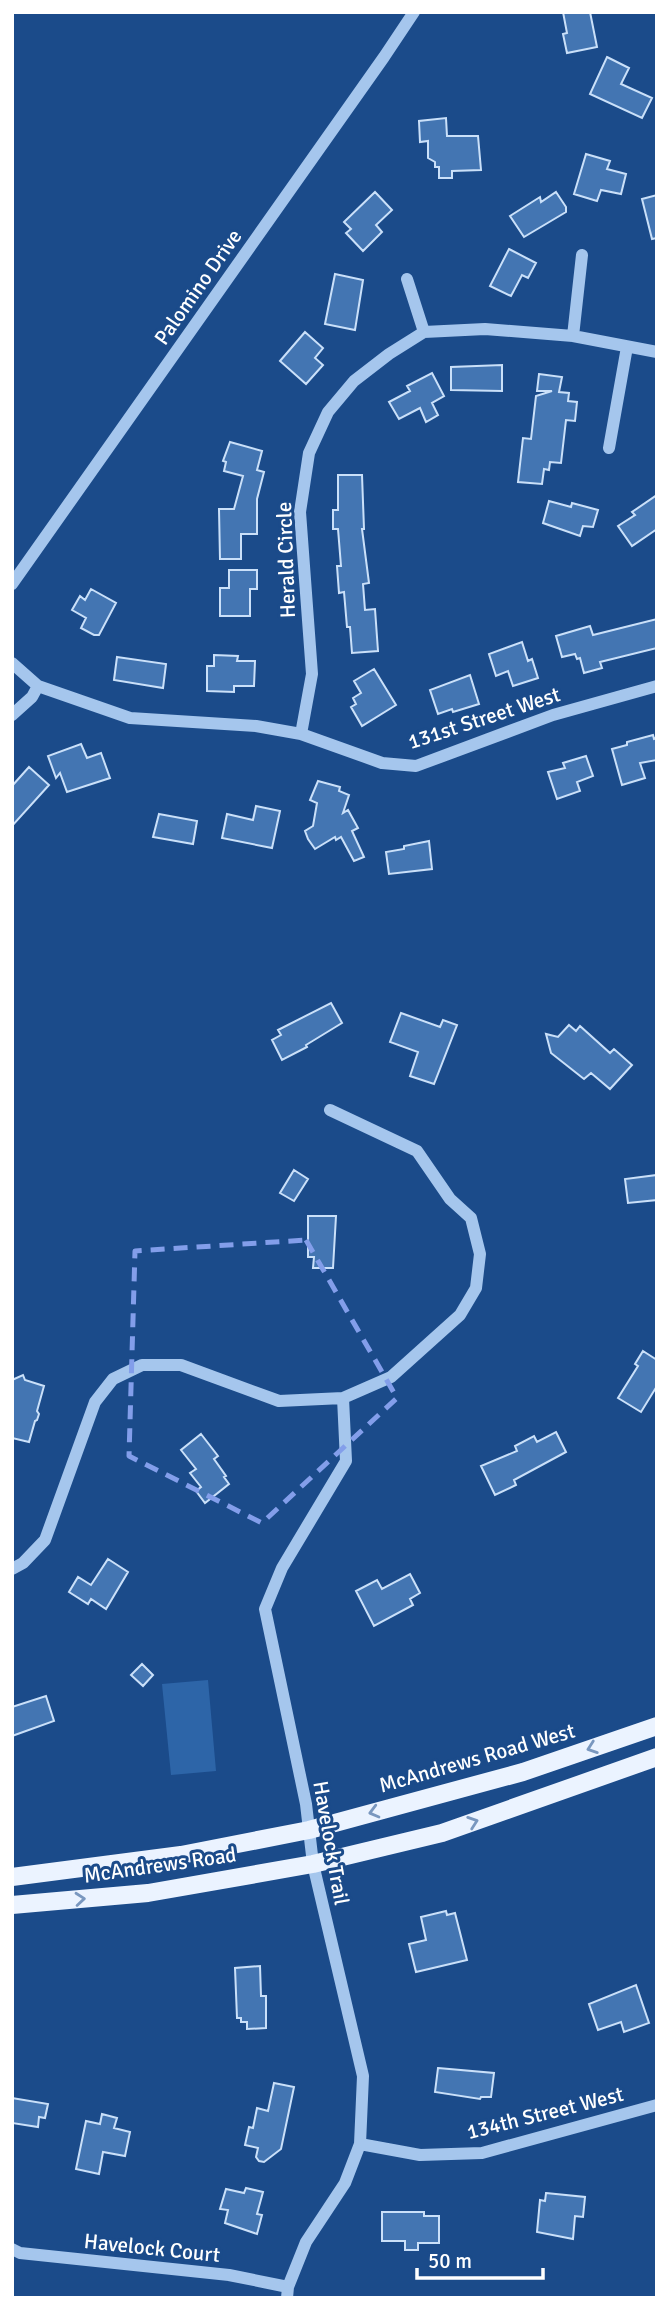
<svg xmlns="http://www.w3.org/2000/svg" width="669" height="2310" viewBox="0 0 669 2310" font-family="Signika,sans-serif">
<style>
.green{fill:#2d65a8}
.building{fill:#4375b2;stroke:#cae0f9;stroke-width:2}
.lines{fill:none;stroke-linecap:round;stroke-linejoin:round}
.minor{stroke:#a5c6ed;stroke-width:12}
.major{stroke:#ebf3ff;stroke-width:18}
.oneway{stroke:#7997bf}
.marked{fill:none;stroke:#839eea;stroke-width:5;stroke-dasharray:14 9;stroke-linejoin:round}
.labels{text-anchor:middle;dominant-baseline:central;stroke-width:6;stroke-linejoin:round;paint-order:stroke}
.street-label{font-size:21px;fill:#fff;stroke:#1b4b8a}
</style>
<rect width="100%" height="100%" fill="#1b4b8a"/>
<path class="green" d="M208 1680 216 1771 171 1775 162 1684Z"/>
<path class="building" d="M563 12H590L597 47 567 53 563 34 567 33Z
M607 57 629 68 621 84 652 98 642 118 590 94Z
M446 118 447 136H478L481 170 452 171V178H439V167H435V162L428 158V141L420 142 419 121Z
M586 154 610 161 607 169 626 174 621 194 601 190 597 201 574 194Z
M375 192 392 210 376 225 382 232 363 251 346 233 351 229 344 222Z
M556 192 566 207V212L524 237 510 216 540 197 541 202Z
M657 195V238L652 239 642 199Z
M509 249 536 263 528 278 522 275 511 296 490 286Z
M335 274 363 280 355 330 325 324Z
M305 332 323 348 315 358 323 365 306 384 280 361Z
M502 365V391L451 390V367Z
M432 373 444 396 432 403 438 415 426 422 420 408 399 419 389 402 410 391 407 386Z
M539 374 562 377 559 392 569 393 568 401 577 402 575 421 566 420 561 463 550 462 549 470 544 469 542 484 518 482 523 438 531 439 536 396 552 391H537Z
M230 442 262 451 257 470 264 472 257 499V534H241V559H220L219 509H234L243 476 224 471 226 462 223 461Z
M338 475H362L364 529H362L369 583 363 584 365 610 375 609 378 651 352 653 350 627H347L344 592 339 593 337 566H341L338 529H333V510H338Z
M657 495V529L632 546 618 526 635 515 632 512Z
M549 501 571 507 572 503 598 510 593 527 583 526 580 536 543 523Z
M229 570H257V589H250V616H220V588H229Z
M91 589 116 603 99 635H94L81 628 86 618 72 610 80 596 85 600Z
M657 619V648L600 662 602 668 584 673 580 658 577 659 575 654 562 657 556 636 590 626 593 635Z
M522 642 528 661 532 659 538 678 513 686 508 671 496 676 489 654Z
M214 655 238 656 237 661H255L254 686H234V692L207 691V666H214Z
M117 657 166 664 163 688 114 680Z
M374 669 396 705 362 726 351 707 356 704 353 698 361 693 354 681Z
M470 675 479 704 453 712 452 709 438 714 430 690Z
M653 735 654 739 657 738V760L640 763 645 778 622 785 612 749 627 745V742Z
M81 744 87 758 101 753 110 778 67 792 60 773 56 778 48 756Z
M586 756 593 776 577 782 580 791 557 799 548 772 565 768 563 763Z
M29 767 49 785 12 826V786Z
M318 781 340 787 339 791 349 795 343 813 348 810 358 828 352 831 364 857 354 861 341 837 336 840 335 837 315 849 308 839 305 831 313 826 317 803 310 800Z
M256 806 280 811 272 848 222 838 227 814 253 820Z
M159 814 197 821 193 844 153 837Z
M429 841 432 869 389 874 386 852 404 849V846Z
M331 1003 342 1023 306 1045 307 1047 282 1060 272 1040 281 1035 278 1030Z
M401 1013 440 1027 443 1020 457 1025 434 1084 410 1076 418 1052 390 1042Z
M569 1025 576 1031 580 1026 610 1053 614 1049 632 1065 610 1089 591 1073 584 1079 551 1053 546 1034 558 1037Z
M294 1170 308 1179 294 1201 280 1193Z
M657 1175V1200L628 1203 625 1179Z
M308 1216H336L333 1268H313L314 1257H308Z
M643 1351 657 1360V1386L641 1412 618 1398 638 1366 635 1364Z
M23 1375 25 1380 44 1386 37 1411 39 1414 37 1420 35 1421 29 1442 12 1438V1380Z
M556 1432 566 1452 514 1480 516 1485 495 1495 481 1466 517 1451 515 1446 534 1436 537 1442Z
M201 1434 218 1456 214 1459 226 1476 224 1477 229 1484 205 1503 196 1491 201 1487 190 1473 196 1469 181 1450Z
M108 1559 128 1572 106 1609 91 1599 88 1604 69 1592 78 1577 91 1585Z
M410 1574 420 1593 410 1599 413 1605 374 1626 356 1591 377 1580 382 1589Z
M142 1664 153 1675 143 1686 131 1675Z
M46 1696 54 1721 12 1736V1707Z
M446 1911 447 1915 455 1913 467 1960 416 1972 409 1944 426 1940 421 1917Z
M260 1966 261 1996H266V2028L247 2029V2022H241V2018H237L235 1968Z
M636 1985 649 2023 624 2032 621 2022 598 2030 589 2004Z
M438 2068 494 2073 491 2097H481L480 2099 435 2092Z
M274 2083 294 2087 281 2149 264 2162 259 2161 256 2157 258 2148 245 2145 249 2127 253 2128 257 2108 268 2111Z
M12 2098 48 2104 45 2118 39 2117 38 2127 12 2123Z
M102 2114 117 2118 114 2128 130 2132 125 2156 103 2152 99 2174 76 2169 86 2121 100 2124Z
M246 2188 263 2192 257 2214 262 2215 257 2234 225 2223 228 2210 220 2209 226 2189 244 2193Z
M546 2193 585 2197 583 2217 575 2216 573 2239 537 2232 540 2200 545 2201Z
M382 2212H424V2216H439V2243H418V2250H405V2241H382Z"/>
<g class="lines">
<path class="minor" d="M407 279 424 332
M573 336 582 255
M609 448 627 347
M12 584 384 57 414 12
M12 663 38 686 130 718 256 726 301 734 382 763 416 766 553 715 657 686
M12 715 32 697 38 686
M301 734 312 674 300 512 309 453 328 412 354 381 389 354 424 332 485 329 573 336 657 352
M12 1569 23 1563 45 1540 95 1402 113 1379 142 1365H181L279 1401 343 1398 391 1377 460 1315 476 1288 480 1254 471 1218 450 1199 417 1151 330 1110
M360 2144 420 2155 482 2153 657 2105
M12 2249 20 2253 229 2275 288 2287
M287 2298 288 2287 306 2242 345 2183 360 2144 363 2076 313 1864 306 1804 265 1609 282 1568 346 1461 343 1398"/>
<path class="major" d="M12 1877 181 1855 309 1830 523 1772 657 1726
M12 1905 148 1893 313 1864 442 1833 657 1757"/>
</g>
<defs><path id="oneway-chevron" d="M-2-3.5L2.5 0L-2 3.5" fill="none" stroke-width="1.6" stroke-linecap="round" stroke-linejoin="round" transform="scale(1.75)"/></defs>
<g class="oneway">
<use href="#oneway-chevron" transform="translate(592 1748) rotate(161)"/>
<use href="#oneway-chevron" transform="translate(374 1812) rotate(165)"/>
<use href="#oneway-chevron" transform="translate(473 1822) rotate(-19)"/>
<use href="#oneway-chevron" transform="translate(80 1899) rotate(-5)"/>
</g>
<path class="marked" d="M306 1240 397 1398 262 1523 129 1456 135 1251Z"/>
<g class="labels">
<g class="street-label">
<text transform="translate(198 287) rotate(-55)">Palomino Drive</text>
<text transform="translate(286 560) rotate(-92)">Herald Circle</text>
<text transform="translate(484 718) rotate(-18)">131st Street West</text>
<text transform="translate(477 1758) rotate(-16)">McAndrews Road West</text>
<text transform="translate(331 1843) rotate(80)">Havelock Trail</text>
<text transform="translate(160 1865) rotate(-8)">McAndrews Road</text>
<text transform="translate(545 2113) rotate(-14)">134th Street West</text>
<text transform="translate(152 2248) rotate(6)">Havelock Court</text>
</g>
</g>
<rect width="669" height="2310" fill="none" stroke="#ffffff" stroke-width="28"/>
<path d="M417 2268v10h126v-10" fill="none" stroke="#ffffff" stroke-width="3.5"/>
<text x="428" y="2268" font-size="21" fill="#ffffff" stroke="#1b4b8a" stroke-width="5" paint-order="stroke">50 m</text>
</svg>
